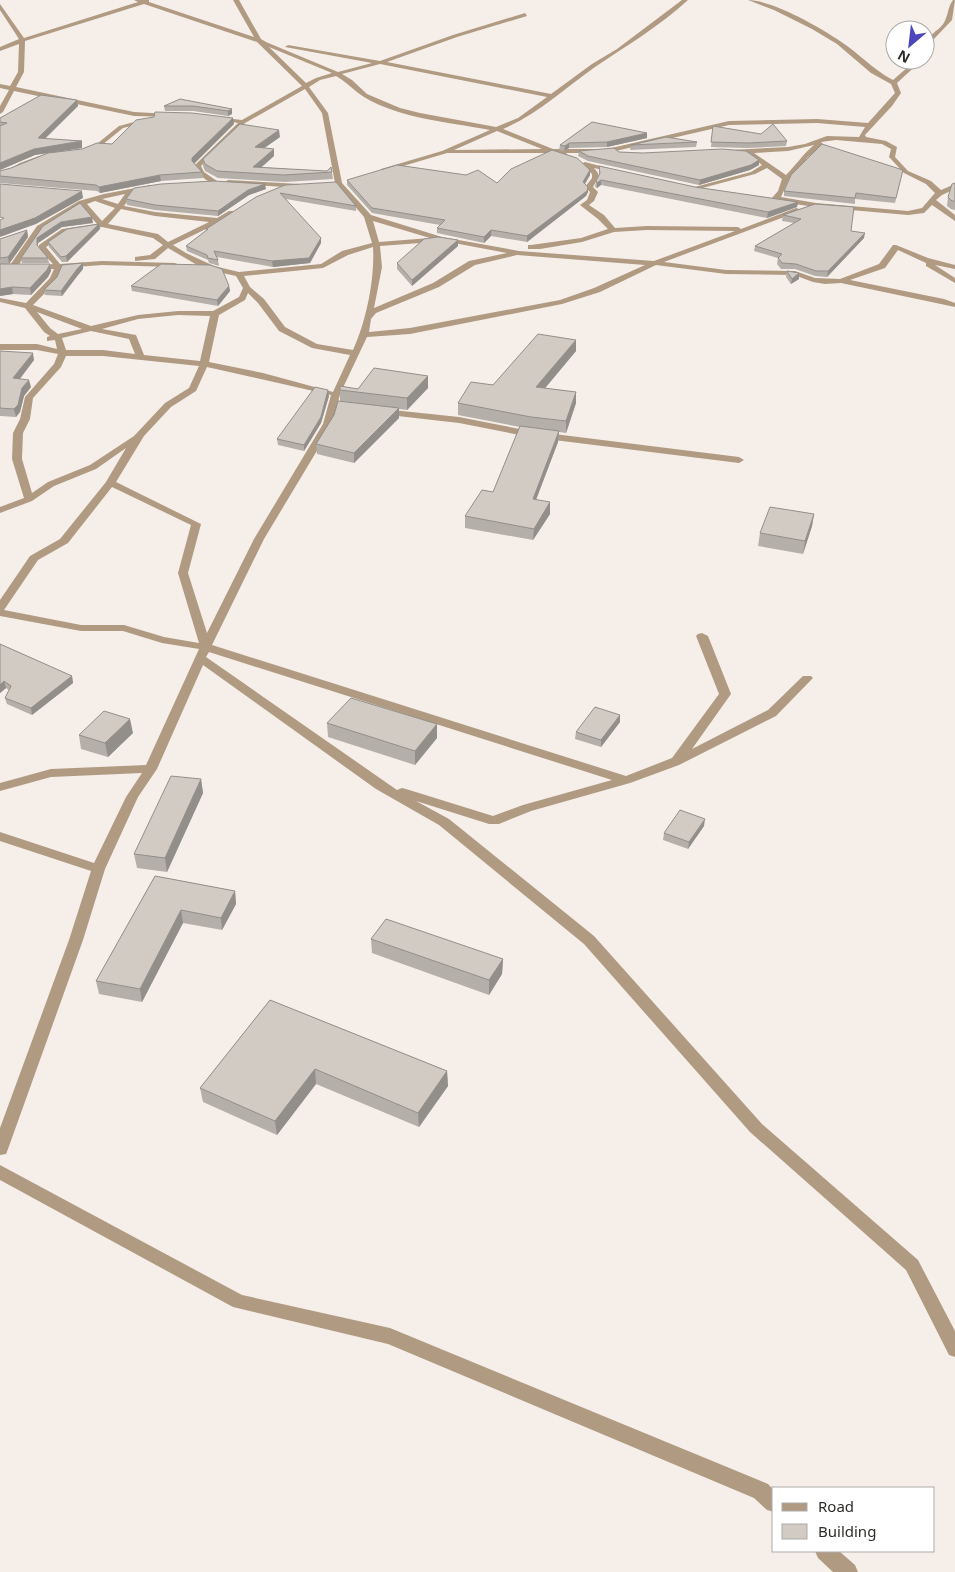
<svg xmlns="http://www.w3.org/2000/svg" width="955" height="1572" viewBox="0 0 955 1572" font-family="'Noto Sans',sans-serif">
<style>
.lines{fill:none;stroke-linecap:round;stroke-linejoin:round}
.minor{fill:#b09a82;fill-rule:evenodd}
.wall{fill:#b4afa9}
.shaded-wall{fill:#928e89}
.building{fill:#d1cbc4;stroke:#928e89}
</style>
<rect width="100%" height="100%" fill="#f6efe9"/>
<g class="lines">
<path class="minor" d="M134 0H149V2L254 37 233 0H239L261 39 266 42 338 72 372 63 285 47 288 45 380 61 453 35 525 13 527 16 457 37 387 62 551 94 592 64 617 49 682 0H688C660 26 626 46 595 67 564 89 538 114 503 129L553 149H607L729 121 817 119 868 123 895 93 891 84 871 73 837 44 812 29 774 10 748 0C772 0 820 27 840 41 860 54 872 69 893 80L916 60H922L897 83 901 93 892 106 865 135 866 137 886 141 897 147 895 157 908 171 931 181 941 190 955 184V189L942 195 936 200 955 215V221L932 205 924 213 908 215 816 207 772 201 771 199 778 191 782 179 767 168 755 174 695 190 691 188 751 172 762 165 746 153H732L729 151 730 150 788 147 805 144 827 136 859 137 865 127 817 123 729 125 607 153H566L568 155 565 157 551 153H447L383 172 381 171V169L442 151 490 130C448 122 401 119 364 97 354 91 347 82 336 76L320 80 309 87 328 113 342 183 371 215 442 237 519 251 654 261 735 231 647 230 614 232 582 242 540 249H528V245H531L581 238 608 229 598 219 580 205 587 200 590 192 585 187 592 178V174L581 164 585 162 619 171 616 173 594 168 598 173V178L593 187 598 192 594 201 589 205 604 215 615 228 647 226 738 227 741 229 796 208 803 210 664 262 726 270 795 271 815 278 840 279 879 264 893 245H896L928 258 955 265V269L935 265 955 278V283L926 266V263L898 250 885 268 850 280 944 299 955 303V307L841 283 825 284 813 282 794 275 726 274 656 265 600 292 562 304 410 334 367 337 340 394 333 424 264 539 212 645 626 776 672 758 719 694 696 636 698 634 702 633 708 636 731 694 692 749 768 710 803 676H811L813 678 811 680 776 716 679 765 630 783 531 811 499 824H489L416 801 449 819 594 936 762 1124 918 1260 955 1331V1357L949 1355 906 1270 750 1132 584 944 439 825 376 789 203 665 157 769 138 797 105 869 83 940 8 1149 6 1154 0 1155V1128L69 940 91 871 0 841V832L94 863 126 797 142 773 51 777 0 791V783L51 769 146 765 199 649 162 643 123 631H81L0 616V600L30 556 60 539 106 482 126 448 96 469 54 486 32 501 0 513V507L24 498 12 459 13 433 20 419 25 397 54 364 58 354 37 350H0V344H37L57 349 55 340 47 341V337L50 336 44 332 25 308 0 302V298L26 303 50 278 54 269 35 270 31 268 35 266 53 264 39 249V245L62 229 97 224 81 206 43 230 15 270 8 268 37 226 79 201 104 194 151 185 155 187 153 188 134 192 124 206 155 212 217 218 229 211H235V215L173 245 186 253 214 266 239 272 321 264 342 251 372 243 364 217 335 183 322 113 305 89 245 123 201 166 204 172 217 181V183C207 184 199 174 194 166L238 123 216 119V117L242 120 302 86 257 42 144 4 25 41 24 72 16 87 134 112 171 114 173 115V117L134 116 14 91 3 112 0 114V106L9 90 0 88V84L10 86 18 72 19 44 0 51V47L19 39 0 10V4L24 38 138 2ZM269 47 332 73 316 78 306 83ZM380 64 547 97 518 118 496 127 420 113 400 108 367 94 352 80 342 74ZM497 131 542 149 454 150ZM836 140 882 144 891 149 889 157 904 173 926 184 935 193 922 208 908 211 816 203 781 197 789 179 803 165 807 158 822 145 823 144 821 142ZM814 145C803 154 796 165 786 175L754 153 788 151ZM125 194 118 204 102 199ZM95 201 115 208 102 221 87 204ZM121 209 155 216 209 222 168 242 158 234 108 224ZM373 221 430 238 379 242ZM102 227 153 238 163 245 150 255 135 257V261L155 259 168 248 204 269 236 276 243 288 239 297 213 311H178L138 315 91 326 33 305 57 281 62 268 102 265 175 267 179 265 175 263 102 261 60 264 46 247 67 233ZM438 240 507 253 469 261 433 283 374 308 382 267 380 246 434 242ZM373 247C375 279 366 322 353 350L317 344 285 327 264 299 250 287 244 276 323 268 348 255ZM517 255 645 265 594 288 560 300 410 328 369 332 371 319 376 313 439 287 475 265ZM248 293 258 303 279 331 312 348 350 355 333 392 263 373 209 362 219 315 245 300ZM37 312 82 329 58 334 50 328ZM178 315 210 316 200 361 144 355 136 335 102 329 138 319ZM91 331 129 339 135 354 103 350H66L62 338ZM66 356H103L199 366 189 388 165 403 134 436 90 465 48 482 32 493 22 459 23 433 30 419 33 398 61 367ZM207 367 331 395 323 424 254 539 207 633 188 573 201 524 116 482 144 436 171 407 196 391ZM112 487 191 525 178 573 199 643 164 637 124 625H81L4 610 38 560 68 543ZM209 652 612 780 523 805 493 816 406 789 402 788 397 790 206 657Z
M953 0H955L952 20 933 40 928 52 925 54C925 30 942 33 946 18 949 11 948 7 953 0Z
M149 118 152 120 151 121 123 128 102 145 87 152 84 150 98 143 119 126Z
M39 156 44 157 24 165 10 174 0 176V172L6 171 20 163Z
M228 180 300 184 304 186 300 188 226 183 225 182Z
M383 409 459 417 530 431 739 457 744 460 739 463 530 437 459 423 380 414 378 412Z
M0 1165 242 1295 390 1328 768 1484 774 1490V1512L767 1510 754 1498 388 1344 233 1307 0 1180Z
M815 1551H839L855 1565 858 1572H833L818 1558Z"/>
</g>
<path class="wall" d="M180 99 232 109V114L228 116 193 111H165L164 106Z
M77 100 78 106 45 139 82 141V148L53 152 82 149 234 124 194 163 202 172 203 178 161 181 100 193 97 191 0 183V171L11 168 47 153 35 155 0 170V118Z
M592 122 647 138 607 147 569 148 564 151 559 150 560 145Z
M713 126 787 141 786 146 748 148 711 147Z
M280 137 264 148 274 156 261 167 332 172 333 179 285 182 218 178 205 171 203 166V159Z
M697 142 696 147 630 150 631 145Z
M579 151 619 152 759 160V165L750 170 699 185 588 161 578 156Z
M599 166 695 187 798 202 797 207 767 218 601 185 597 188 595 187 596 181 599 174Z
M903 170 895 203 855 199V204L784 196V191Z
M590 175 585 184 588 192 586 196 527 242 491 236 484 243 437 233V228L440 225 372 213 347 185V180L497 183Z
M955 183V210L951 209 947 206 948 197Z
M285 185 356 206V211L286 199 321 243 310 263 273 267 217 257 218 260 219 266 209 263 208 260 187 251 186 246 206 231V229Z
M266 189 249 195 218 216 155 210 127 205 126 199Z
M815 204 851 231 864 238 827 277 815 276 795 269H781L777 264 778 258 754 251 755 246 794 223 782 221 783 215Z
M93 223 62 227 38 243V246L48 258 49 263H22L21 258 43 226Z
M99 224 100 229 67 262H62L49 247 48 242Z
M27 230 28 237 9 264H50L51 271 48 277 31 295 13 294 0 296V239Z
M458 240V246L412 286 397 269V263Z
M83 269 78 275 62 296 45 295 44 290Z
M787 271 799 273V279L791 284 786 277Z
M131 286H229L230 291 218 306 132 291Z
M576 340V351L545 388 576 392V403L566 433 559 432 558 442 536 500 550 514 533 540 465 528V516L493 492 520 427 458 415V403Z
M0 351 34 360 20 379 31 387 24 396 20 412 16 417 0 416Z
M428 388 407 410 399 409V418L354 463 317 454 316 444 334 415 340 401V390L358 389Z
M329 396 321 423 304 451 278 445 277 439Z
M814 514 812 526 803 554 758 546 760 533Z
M0 644 72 676 73 683 32 715 7 704 5 698 9 690 6 688 0 693Z
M620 722 601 747 575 739 576 732Z
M327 723 437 724V738L415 765 328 737Z
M133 733 108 757 81 749 79 735Z
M201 779 203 793 167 872 137 868 134 854Z
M704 826 688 849 663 840 664 833Z
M155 876 235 891 236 904 222 930 183 923 142 1002 99 994 96 981Z
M371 939 503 959 502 974 489 995 372 953Z
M270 1000 447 1071 448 1086 419 1127 316 1084 277 1135 203 1102 200 1088Z"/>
<path class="shaded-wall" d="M77 100 78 106 39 144 38 138Z
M232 109V114L228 116V111Z
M233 118 234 124 193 165 192 167V158Z
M279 130 280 137 256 154 255 147Z
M647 133V138L607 147V142Z
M82 141V148L35 155 0 170V163L34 149Z
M569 143V148L564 151 565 146Z
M274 149V156L254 174 253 167Z
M759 160V165L750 170 699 185 700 180Z
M590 170V175L583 187V182Z
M160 175 161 181 100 193 99 187Z
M601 180V185L597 188V183Z
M265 184 266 189 249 195 218 216V211L248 190Z
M588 187V192L586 196 527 242V236Z
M82 191 83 198 36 224 0 237V230Z
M798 202 797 207 767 218 768 212Z
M92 217 93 223 62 227 38 243V250L37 245V238L61 222Z
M99 224 100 229 67 262 66 256Z
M27 230 28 237 9 264 8 257Z
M491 230V236L484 243V237Z
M865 233 864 238 827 277 828 271Z
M321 238V243L310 263 273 267 272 261Z
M458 240V246L412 286V280Z
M83 263V269L78 275 62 296 61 291 77 269Z
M50 264 51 271 48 277 31 295 30 288Z
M799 273V279L791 284 792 279Z
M229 286 230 291 218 306 217 300Z
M12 287 13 294 0 296V289Z
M576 340V351L536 399V387Z
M33 353 34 360 14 386 13 378Z
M428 376V388L407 410V398Z
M29 380 31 387 24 396 20 412 16 417 14 409 22 388Z
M328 390 329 396 321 423 304 451V445Z
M576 392V403L566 433V421Z
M399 408V418L354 463V453Z
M559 431 558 442 532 510 533 499Z
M550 502V514L533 540 534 529Z
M814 514 812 526 803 554 805 541Z
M72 676 73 683 32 715 31 708Z
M4 681 6 688 0 693V685Z
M620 715V722L601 747V740Z
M130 719 133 733 108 757 105 743Z
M437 724V738L415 765V751Z
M201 779 203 793 167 872 165 858Z
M705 819 704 826 688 849 689 842Z
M235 891 236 904 222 930 221 918Z
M181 910 183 923 142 1002 140 989Z
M503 959 502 974 489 995V980Z
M315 1069 316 1084 277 1135 275 1121Z
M447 1071 448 1086 419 1127 418 1113Z"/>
<path class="building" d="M41 95 77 100 38 138 82 141 34 149 0 163V126L7 123 0 122V118Z
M180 99 232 109 228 111 193 106H164Z
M155 112 192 113 233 118 192 158V161L202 172 160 175 99 187 96 185 0 176V171L11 168 48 153 82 149 97 143 112 144 136 120 154 117Z
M592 122 647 133 607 142 569 143 565 146 560 145Z
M240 124 279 130 255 147 274 149 253 167 327 171 331 167 332 172 284 175 217 171 205 164 203 159Z
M773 124 787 141 749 143 711 142 713 126 761 134Z
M666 137 697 142 631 145Z
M822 144 903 170 896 198 856 193 855 198 784 191 791 175Z
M614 148 619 152 643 153 722 149 746 151 759 160 751 165 700 180 588 156 579 151Z
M552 150 577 158 590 170 583 182 588 187 587 191 527 236 491 230 484 237 437 228 445 220 372 208 347 180 397 165 466 175 478 170 497 183 511 169Z
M599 166 695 187 798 202 768 212 601 180 597 183 596 181 600 173Z
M214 181 265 184 248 190 218 211 155 205 126 199 134 188 161 184Z
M336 182 356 206 280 193 321 238 309 258 272 261 214 251 218 260 208 258 207 255 186 246 208 229H206L256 197 285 185Z
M955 183V201H952L948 197 952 184Z
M0 184 82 191 35 218 0 230V220L4 218 0 217Z
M80 203 92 217 61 222 37 238V245L48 258H21L43 226Z
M815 204 854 207 851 231 865 233 828 271H816L796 264 782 263 778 258 782 254 755 246 801 219 783 215Z
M99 224 66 256 61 257 48 242 67 229Z
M27 230 8 257 0 258V239Z
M438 237 458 240 412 280 397 263 424 239Z
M83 263 77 269 61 291 44 290 57 277 62 265Z
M0 264H50L47 270 30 288 12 287 0 289Z
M161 264 210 265 222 269 229 286 217 300 131 286Z
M787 271 799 273 792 279Z
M538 334 576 340 536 387 576 392 566 421 531 417 458 403 471 382 493 385Z
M0 351 33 353 13 378 29 380 22 388 18 405 14 409 0 408Z
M374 368 428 376 407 398 340 390V386L358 389Z
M315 387 328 390 321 417 304 445 277 439Z
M338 401 399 408 354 453 316 444 334 415Z
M520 426 559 431 533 499 550 502 534 529 465 516 482 490 493 492Z
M770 507 814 514 805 541 760 533Z
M0 644 72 676 31 708 5 698 11 686 4 681 0 685Z
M351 698 437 724 415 751 327 723Z
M595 707 620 715 601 740 576 732Z
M104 711 130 719 105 743 79 735Z
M171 776 201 779 165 858 134 854Z
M680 810 705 819 689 842 664 833Z
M155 876 235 891 221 918 181 910 140 989 96 981Z
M386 919 503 959 489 980 371 939Z
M270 1000 447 1071 418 1113 315 1069 275 1121 200 1088Z"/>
<rect x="772" y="1487" width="162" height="65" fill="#ffffff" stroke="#ababa9"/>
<rect x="782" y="1503" width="25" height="8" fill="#b09a82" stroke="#ababa9"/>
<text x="818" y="1512" font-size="15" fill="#2e2c29">Road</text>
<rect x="782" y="1524" width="25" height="15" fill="#d1cbc4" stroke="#ababa9"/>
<text x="818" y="1537" font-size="15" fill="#2e2c29">Building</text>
<g transform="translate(910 45) rotate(208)"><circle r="24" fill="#ffffff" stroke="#ababa9"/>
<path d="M0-4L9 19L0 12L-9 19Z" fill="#4b46bc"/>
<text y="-8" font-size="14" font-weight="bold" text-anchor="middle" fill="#2e2c29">N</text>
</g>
</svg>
